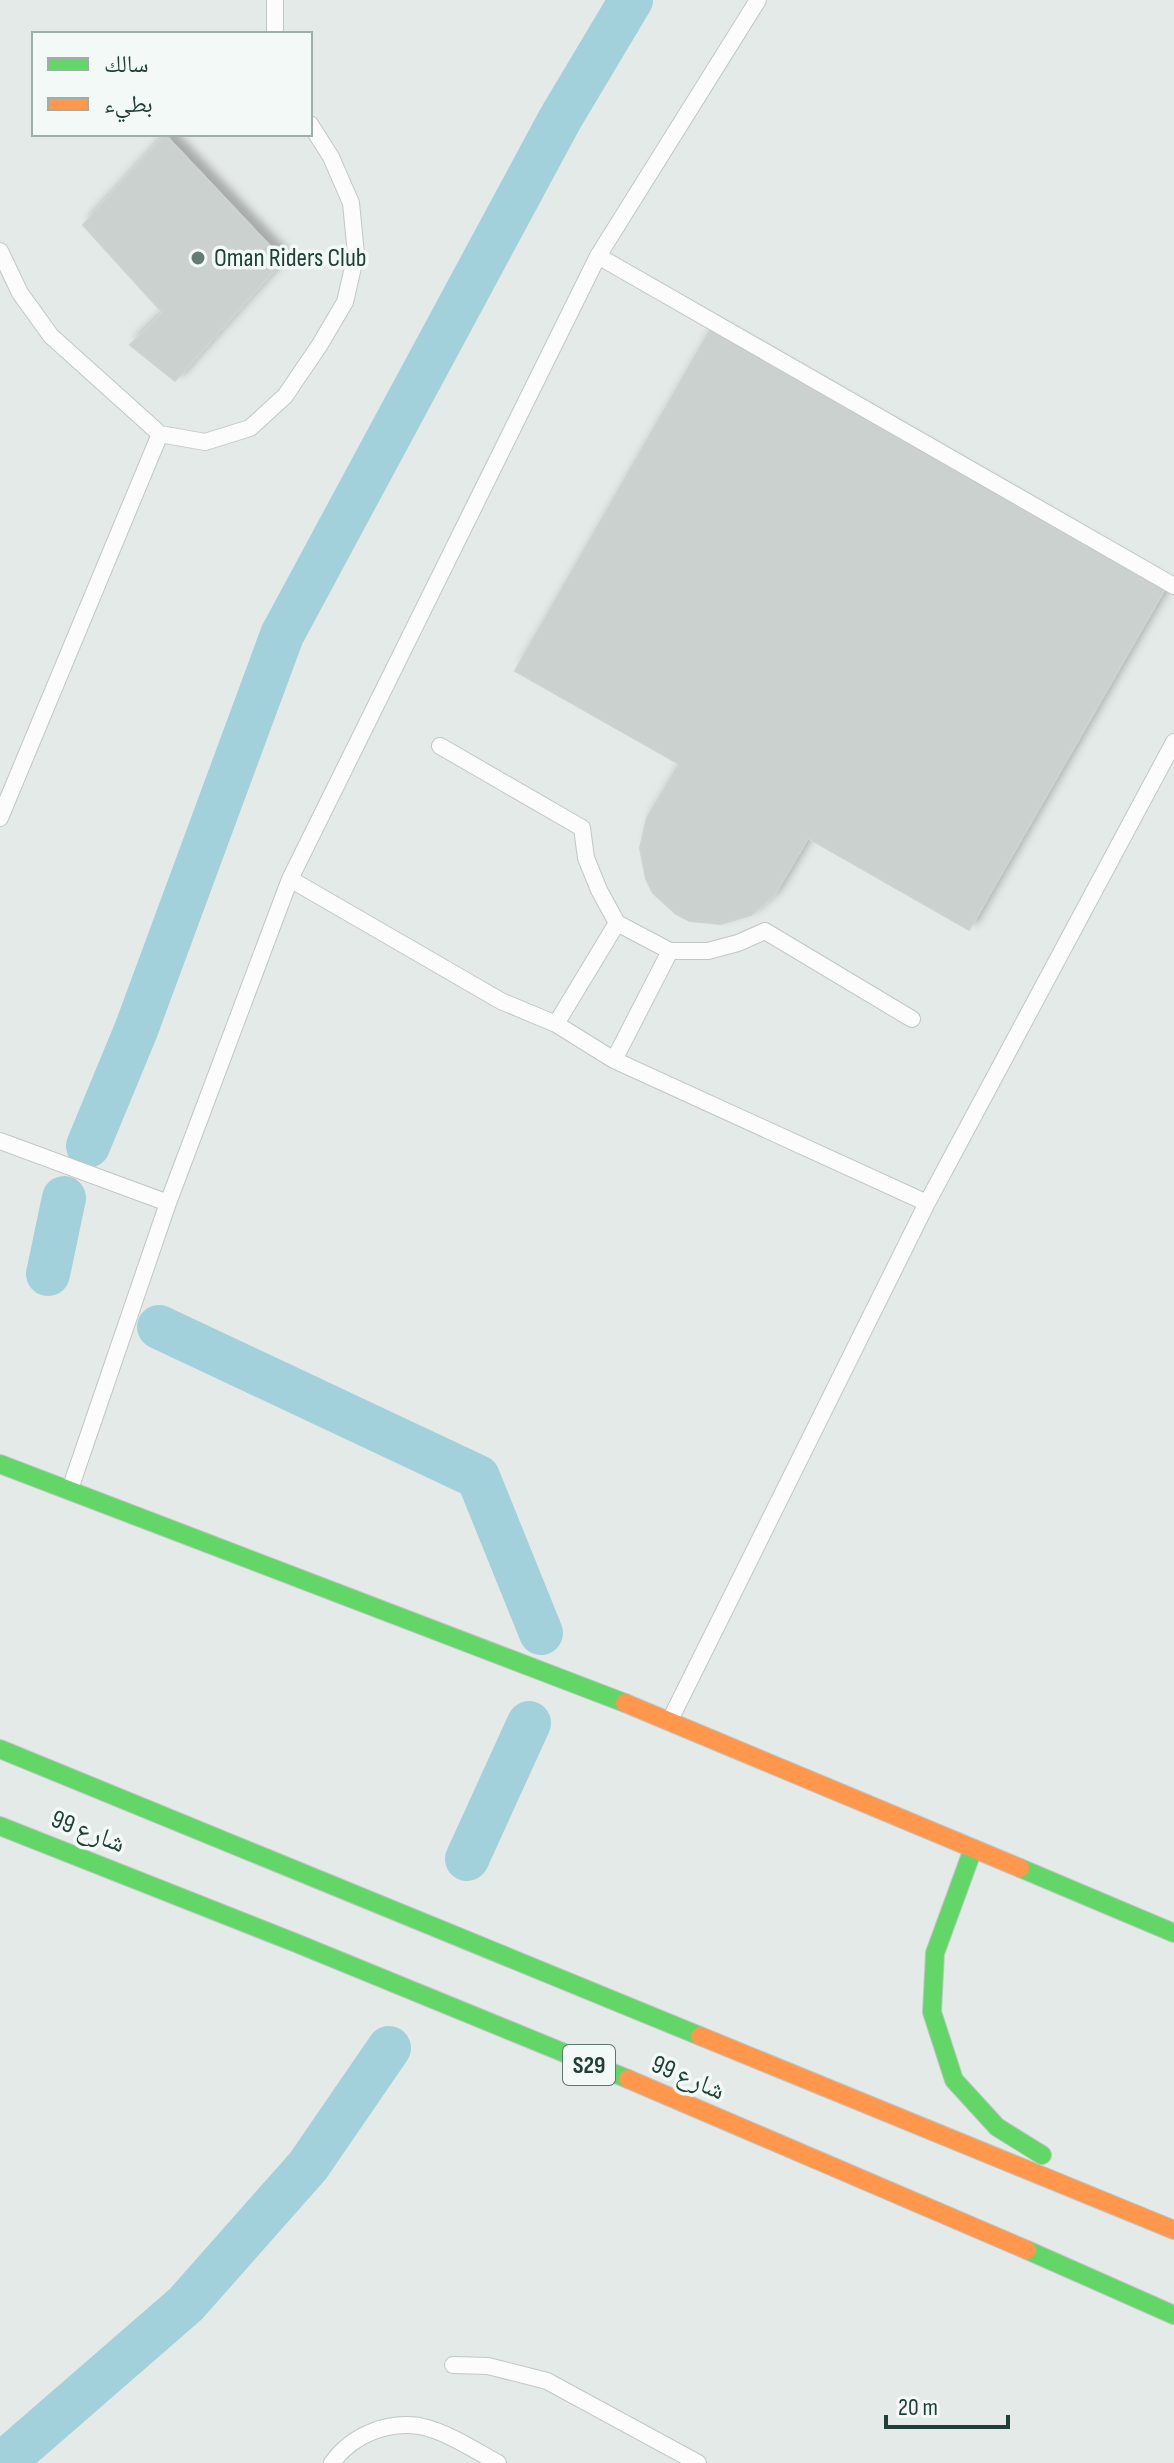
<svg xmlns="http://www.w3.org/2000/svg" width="1174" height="2463" viewBox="0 0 1174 2463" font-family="'Sofia Sans Condensed','Noto Naskh Arabic',sans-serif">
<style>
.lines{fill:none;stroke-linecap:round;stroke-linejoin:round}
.canal{stroke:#a2d0db;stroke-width:44}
.building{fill:#cbd1cf;stroke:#cdd3d0;stroke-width:2;filter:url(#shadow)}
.lane-casing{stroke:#c1c7c4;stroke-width:18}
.fast-casing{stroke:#bfc7c4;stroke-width:20}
.slow-casing{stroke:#bfc7c4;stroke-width:20}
.lane{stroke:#fbfcfb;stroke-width:16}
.fast{stroke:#63d668;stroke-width:18}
.slow{stroke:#ff974d;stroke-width:18}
.poi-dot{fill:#657b75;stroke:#f2f9f6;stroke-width:3}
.labels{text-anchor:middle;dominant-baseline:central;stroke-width:7;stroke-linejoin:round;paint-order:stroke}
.shield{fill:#f2f9f6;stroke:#5f7771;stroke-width:2}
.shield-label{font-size:24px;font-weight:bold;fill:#203f38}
.poi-label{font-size:26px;fill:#203f38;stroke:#f2f9f6;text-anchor:start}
.street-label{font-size:26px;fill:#203f38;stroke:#f2f9f6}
</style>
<defs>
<filter id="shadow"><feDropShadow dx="7" dy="-7" stdDeviation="4" flood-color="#0004"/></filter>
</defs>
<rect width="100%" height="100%" fill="#e4eae7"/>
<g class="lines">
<path class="canal" d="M88 1146 136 1030 282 635 560 119 631 0
M48 1274 64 1198
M159 1327 478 1477 541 1633
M467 1859 529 1723
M3 2463 186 2304 308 2166 389 2048"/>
</g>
<path class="building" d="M165 135 283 260 175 381 130 345 163 313 83 225Z
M710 330 1164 590 969 930 808 838 774 895 751 915 721 924 690 921 676 914 653 893 646 879 640 848 647 818 679 764 515 671Z"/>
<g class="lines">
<defs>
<path id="lane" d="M275 34V0
M0 251 20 293 51 336 160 434 205 442 250 428 285 396 319 346 345 302 356 254 351 203 331 157 310 124
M598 256 1174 586
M440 746 582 828 586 858 599 890 617 923 670 951H708L738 943 765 931 912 1019
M0 818 160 434
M290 879 501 1001 556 1024 614 1060 927 1203
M556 1024 617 923
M614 1060 670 951
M0 1141 168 1203
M70 1489 168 1203 290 879 598 256 758 0
M671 1718 927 1203 1174 742
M453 2365 488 2366 547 2381 698 2463
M332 2463C351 2436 386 2421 419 2426 446 2431 474 2450 498 2463"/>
<path id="fast" d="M0 1464 625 1703
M0 1749 700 2036
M0 1826 296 1943 628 2079
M973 1849 935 1953 932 2012 954 2080 997 2127 1042 2155
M1020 1868 1174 1933
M1027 2250 1174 2315"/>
<path id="slow" d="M625 1703 1020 1868
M700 2036 1174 2230
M628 2079 1027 2250"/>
</defs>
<use href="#lane" class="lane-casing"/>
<use href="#fast" class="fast-casing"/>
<use href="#slow" class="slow-casing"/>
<use href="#lane" class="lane"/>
<use href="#fast" class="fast"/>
<use href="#slow" class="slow"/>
</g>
<circle class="poi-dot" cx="198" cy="258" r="8"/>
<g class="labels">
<rect class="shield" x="563" y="2045" width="52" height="40" rx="6"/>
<g class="shield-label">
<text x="589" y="2065">S29</text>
</g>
<g class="poi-label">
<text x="214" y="258">Oman Riders Club</text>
</g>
<g class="street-label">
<text transform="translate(88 1832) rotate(21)">99 شارع</text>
<text transform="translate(688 2078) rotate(23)">99 شارع</text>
</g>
</g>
<rect x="32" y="32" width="280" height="104" fill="#f2f9f6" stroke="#9eafaa" stroke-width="2"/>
<rect x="48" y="58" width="40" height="12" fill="#63d668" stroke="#9eafaa" stroke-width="2"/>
<text x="104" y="72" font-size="24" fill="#203f38">سالك</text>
<rect x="48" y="98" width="40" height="12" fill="#ff974d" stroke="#9eafaa" stroke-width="2"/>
<text x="104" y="112" font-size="24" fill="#203f38">بطيء</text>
<path d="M886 2415v12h122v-12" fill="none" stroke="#203f38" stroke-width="4"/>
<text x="898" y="2415" font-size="24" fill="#203f38" stroke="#f2f9f6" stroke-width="6" paint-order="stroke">20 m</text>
</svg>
